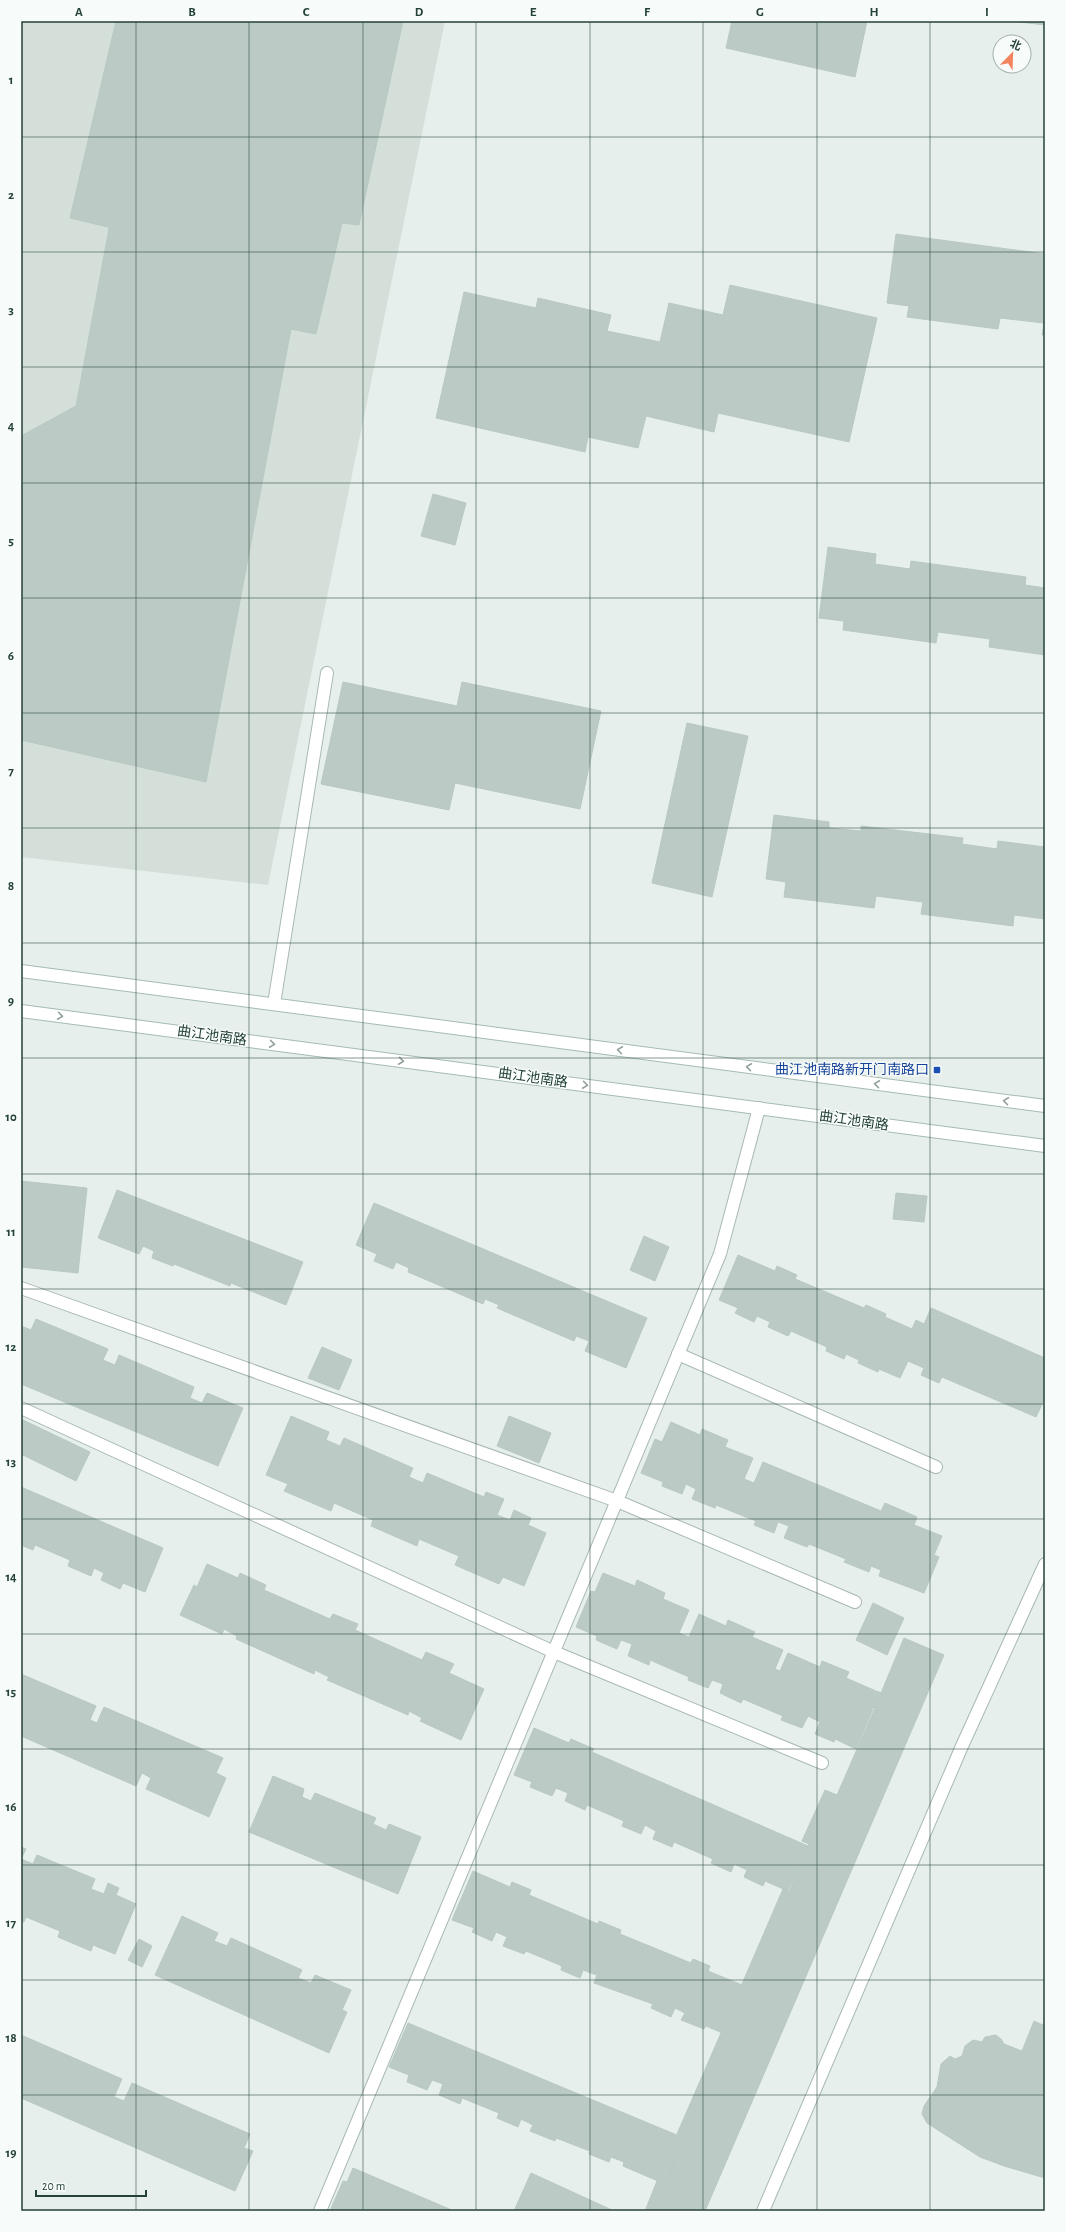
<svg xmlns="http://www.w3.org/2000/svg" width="1066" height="2232" viewBox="0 0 1066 2232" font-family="'Alegreya Sans','Noto Sans SC',sans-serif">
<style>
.built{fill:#d4dfda}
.building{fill:#bbcac4;stroke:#b8c9c2}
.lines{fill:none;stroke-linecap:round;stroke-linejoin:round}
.service-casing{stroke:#a8b8b2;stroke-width:14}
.minor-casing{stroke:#a8b8b2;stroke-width:14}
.secondary-casing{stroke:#a4bbb3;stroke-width:14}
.service{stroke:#fff;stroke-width:12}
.minor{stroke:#fff;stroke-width:12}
.secondary{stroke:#fff;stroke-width:12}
.oneway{stroke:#92a09c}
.grid{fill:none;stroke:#24423a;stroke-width:1;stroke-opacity:0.55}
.transit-dot{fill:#1a4fb4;stroke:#f7fbf9;stroke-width:1.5}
.labels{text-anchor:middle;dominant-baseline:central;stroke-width:3;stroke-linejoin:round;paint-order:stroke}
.street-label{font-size:14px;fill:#24423a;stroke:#f7fbf9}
.transit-label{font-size:14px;fill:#164399;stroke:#f7fbf9;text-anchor:end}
.neatline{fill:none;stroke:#24423a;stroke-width:1.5}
.grid-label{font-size:13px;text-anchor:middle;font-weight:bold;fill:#24423a}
</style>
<rect width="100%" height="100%" fill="#e6efeb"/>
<path class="built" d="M21 21H445L268 885 21 857Z"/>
<path class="building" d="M116 21H403L359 225 342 223 316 334 291 329 206 782 21 740V436L76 406 109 229 108 227 70 218Z
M732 21H867L855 77 726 48Z
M1011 21H1045V25Z
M896 234 1045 254V335H1042L1044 323 1000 318 998 329 907 317 909 306 887 303Z
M730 285 877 318 849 442 718 413 714 432 646 416 638 448 588 437 585 452 436 418 464 292 536 308 538 298 611 315 607 331 660 342 669 303 723 315Z
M433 494 466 503 455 545 421 536Z
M828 547 876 554 875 564 910 569 911 561 1026 577 1025 585 1045 588V655L989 647 990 639 938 632 936 643 843 630 844 621 819 618Z
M343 682 457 706 462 682 601 711 580 809 455 783 449 810 321 784Z
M687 723 748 736 712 897 652 883Z
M774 815 829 822V828L861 831V826L963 838 962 844 997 849 998 841 1045 847V919L1014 915 1013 926 921 914 923 902 876 896 874 908 784 897 786 882 766 879Z
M21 1181 87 1188 78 1273 21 1267Z
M117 1190 303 1262 286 1305 231 1283 230 1286 174 1264 173 1266 152 1258 154 1251 143 1246 139 1254 98 1238Z
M896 1193 927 1196 924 1222 893 1219Z
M374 1203 647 1318 626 1368 585 1351 589 1341 576 1336 574 1341 497 1308 499 1305 485 1299 483 1304 408 1272 409 1268 396 1262 393 1269 374 1261 377 1254 356 1245Z
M644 1236 669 1247 655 1281 630 1270Z
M738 1255 775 1271 777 1266 797 1275 795 1279 864 1308 866 1305 886 1314 885 1317 912 1329 916 1320 924 1324 931 1308 1045 1358V1398L1036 1417 942 1377 939 1383 921 1375 924 1368 908 1361 900 1378 879 1369 878 1372 858 1363 859 1360 846 1354 844 1359 826 1351 827 1347 791 1331 788 1336 768 1327 770 1322 757 1316 754 1322 735 1313 738 1308 719 1300Z
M36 1319 108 1349 103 1360 115 1365 119 1355 194 1387 190 1398 202 1403 207 1393 243 1408 218 1466 21 1384V1326L31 1330Z
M322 1347 352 1360 339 1390 308 1378Z
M291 1416 329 1432 326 1440 340 1446 344 1438 413 1468 409 1477 423 1483 427 1473 484 1497 486 1492 504 1499 497 1515 510 1520 514 1510 531 1518 528 1525 546 1533 524 1586 503 1577 499 1584 455 1565 459 1556 419 1539 417 1546 371 1526 373 1520 334 1503 331 1511 284 1491 288 1484 266 1475Z
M509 1416 551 1433 539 1463 497 1446Z
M21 1419 90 1452 76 1481 21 1454Z
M671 1422 700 1435 702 1429 728 1440 725 1447 753 1458 744 1479 754 1483 763 1462 881 1511 885 1503 917 1517 914 1525 942 1536 934 1555 939 1557 924 1593 879 1576 881 1570 871 1566 869 1572 844 1562 846 1559 809 1544 807 1547 784 1538 789 1526 778 1522 774 1533 754 1525 756 1521 716 1505 715 1508 692 1499 696 1489 686 1484 682 1494 662 1486 663 1482 641 1473 655 1439 662 1442Z
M21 1487 163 1548 145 1592 123 1583 120 1589 101 1580 104 1573 94 1568 91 1576 68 1566 70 1560 35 1545 33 1550 21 1545Z
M207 1564 238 1578 240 1573 266 1585 264 1590 330 1619 333 1614 358 1624 355 1630 422 1660 426 1652 454 1664 449 1673 484 1689 461 1740 420 1721 422 1718 409 1711 408 1715 327 1680 329 1677 315 1670 314 1674 236 1639 237 1636 224 1629 222 1634 180 1615 194 1585 197 1587Z
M603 1573 635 1586 637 1580 665 1593 663 1599 689 1610 679 1633 689 1637 699 1614 726 1626 728 1620 755 1632 752 1637 783 1650 775 1669 780 1671 788 1653 820 1667 822 1661 849 1672 846 1678 876 1691 869 1707 873 1709 856 1749 835 1739 834 1742 815 1734 820 1722 808 1716 802 1728 781 1720 783 1716 743 1699 741 1703 720 1693 723 1684 712 1680 708 1688 688 1680 689 1677 650 1660 649 1665 628 1656 632 1644 621 1640 617 1649 596 1640 597 1636 576 1627 591 1591 595 1592Z
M873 1603 904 1618 887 1655 856 1640Z
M904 1638 944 1655 705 2211H645L657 2181 665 2184 685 2138 677 2134 721 2033 727 2036 748 1987 742 1984 783 1889 789 1892 809 1844 802 1841 825 1790 837 1795 875 1708 870 1707 877 1691 881 1693Z
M21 1674 96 1706 90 1720 97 1723 104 1707 223 1758 216 1773 226 1778 209 1817 146 1789 151 1778 142 1773 136 1786 21 1736Z
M534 1728 569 1743 571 1739 594 1749 592 1752 808 1846 788 1891 765 1881 763 1886 744 1877 747 1870 734 1864 731 1872 711 1863 713 1859 674 1842 672 1847 653 1839 656 1831 645 1825 641 1834 622 1826 624 1821 587 1805 585 1810 565 1801 568 1793 556 1788 552 1796 530 1787 532 1782 514 1775Z
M273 1776 304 1789 302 1797 311 1801 315 1793 376 1818 373 1824 386 1830 389 1824 421 1837 398 1894 249 1832Z
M21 1847 26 1849 21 1859 33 1864 37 1855 95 1879 91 1889 104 1894 108 1883 119 1888 116 1895 136 1904 115 1954 93 1945 91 1951 58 1937 60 1931 26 1917 24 1922 21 1921Z
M473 1871 510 1887 512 1882 531 1890 529 1895 598 1924 599 1921 621 1930 620 1934 691 1963 693 1959 710 1966 708 1971 747 1987 727 2035 706 2026 704 2029 681 2020 685 2013 675 2008 671 2017 651 2008 653 2004 594 1983 597 1975 583 1970 580 1978 561 1970 562 1966 526 1951 524 1954 503 1946 507 1937 496 1932 492 1941 472 1932 474 1928 452 1920Z
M182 1916 218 1933 214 1941 227 1946 231 1938 302 1970 298 1978 311 1983 315 1975 351 1990 342 2010 347 2012 329 2053 155 1975Z
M139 1939 152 1946 142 1967 128 1960Z
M1034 2021 1045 2026V2178L1004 2166 980 2157 927 2123 922 2114 924 2106 937 2087 941 2064 950 2056 955 2059 962 2056 965 2046 973 2040 982 2042 985 2037 996 2035 1001 2039 1004 2044 1022 2051Z
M408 2023 684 2138 665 2184 623 2166 624 2162 611 2157 609 2162 589 2154 590 2151 556 2138 555 2141 530 2131 533 2125 521 2119 518 2127 497 2118 499 2113 462 2098 460 2104 439 2095 443 2084 432 2080 427 2090 407 2082 409 2075 389 2067Z
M21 2035 122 2079 114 2097 124 2101 132 2083 250 2134 244 2148 253 2151 235 2191 21 2098Z
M353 2168 454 2211H330L343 2181 347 2182Z
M531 2173 614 2211H514Z"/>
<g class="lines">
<defs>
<path id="service" d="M21 1288 617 1501 855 1602
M678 1354 936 1467
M21 1408 554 1652 822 1763"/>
<path id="minor" d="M274 1004 327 673
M320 2211 720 1254 759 1108
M763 2211 962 1746 1045 1564"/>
<path id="secondary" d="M21 971 1045 1106
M21 1011 1045 1146"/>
</defs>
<use href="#service" class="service-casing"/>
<use href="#minor" class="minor-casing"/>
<use href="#secondary" class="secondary-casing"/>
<use href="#service" class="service"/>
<use href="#minor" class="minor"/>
<use href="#secondary" class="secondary"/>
</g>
<defs><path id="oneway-chevron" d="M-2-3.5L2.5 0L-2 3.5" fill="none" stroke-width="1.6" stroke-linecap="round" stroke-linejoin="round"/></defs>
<g class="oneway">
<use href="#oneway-chevron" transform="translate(60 1016) rotate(8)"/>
<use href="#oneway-chevron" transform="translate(272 1044) rotate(8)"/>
<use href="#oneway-chevron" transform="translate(620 1050) rotate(-172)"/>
<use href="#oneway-chevron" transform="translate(401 1061) rotate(8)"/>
<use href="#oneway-chevron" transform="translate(749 1067) rotate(-172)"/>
<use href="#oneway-chevron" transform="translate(877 1084) rotate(-172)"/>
<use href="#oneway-chevron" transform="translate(585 1085) rotate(8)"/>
<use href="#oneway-chevron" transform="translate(1006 1101) rotate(-172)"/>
</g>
<path class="grid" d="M136 21V2211M249 21V2211M363 21V2211M476 21V2211M590 21V2211M703 21V2211M817 21V2211M930 21V2211M21 137H1045M21 252H1045M21 367H1045M21 483H1045M21 598H1045M21 713H1045M21 828H1045M21 943H1045M21 1058H1045M21 1174H1045M21 1289H1045M21 1404H1045M21 1519H1045M21 1634H1045M21 1749H1045M21 1865H1045M21 1980H1045M21 2095H1045"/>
<rect class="transit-dot" x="933" y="1066" width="8" height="8" rx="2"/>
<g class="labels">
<g class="street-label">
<text transform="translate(212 1036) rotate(8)">曲江池南路</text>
<text transform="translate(533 1078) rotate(8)">曲江池南路</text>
<text transform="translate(854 1121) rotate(8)">曲江池南路</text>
</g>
<g class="transit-label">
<text x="929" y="1070">曲江池南路新开门南路口</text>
</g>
</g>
<rect width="1066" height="2232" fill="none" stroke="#f7fbf9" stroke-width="44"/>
<g transform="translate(1012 54) rotate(23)"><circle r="19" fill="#f7fbf9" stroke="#a3b1ad"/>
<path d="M0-3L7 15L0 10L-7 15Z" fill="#f4845f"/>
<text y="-6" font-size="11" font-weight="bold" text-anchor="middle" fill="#24423a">北</text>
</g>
<path d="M36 2190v6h110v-6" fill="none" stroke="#24423a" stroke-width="2"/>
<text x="42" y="2190" font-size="12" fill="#24423a" stroke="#f7fbf9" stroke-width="3" paint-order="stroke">20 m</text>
<rect x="22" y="22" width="1022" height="2188" class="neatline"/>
<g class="grid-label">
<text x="79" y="16">A</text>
<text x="192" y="16">B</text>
<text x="306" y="16">C</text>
<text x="419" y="16">D</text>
<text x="533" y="16">E</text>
<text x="647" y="16">F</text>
<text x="760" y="16">G</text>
<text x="874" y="16">H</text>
<text x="987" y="16">I</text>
<text x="11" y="84">1</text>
<text x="11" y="199">2</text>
<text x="11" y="314">3</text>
<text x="11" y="430">4</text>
<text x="11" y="545">5</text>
<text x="11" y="660">6</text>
<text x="11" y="775">7</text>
<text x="11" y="890">8</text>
<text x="11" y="1005">9</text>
<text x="11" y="1121">10</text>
<text x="11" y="1236">11</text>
<text x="11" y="1351">12</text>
<text x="11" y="1466">13</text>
<text x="11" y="1581">14</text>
<text x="11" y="1696">15</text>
<text x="11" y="1811">16</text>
<text x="11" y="1927">17</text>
<text x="11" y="2042">18</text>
<text x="11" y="2157">19</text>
</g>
</svg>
